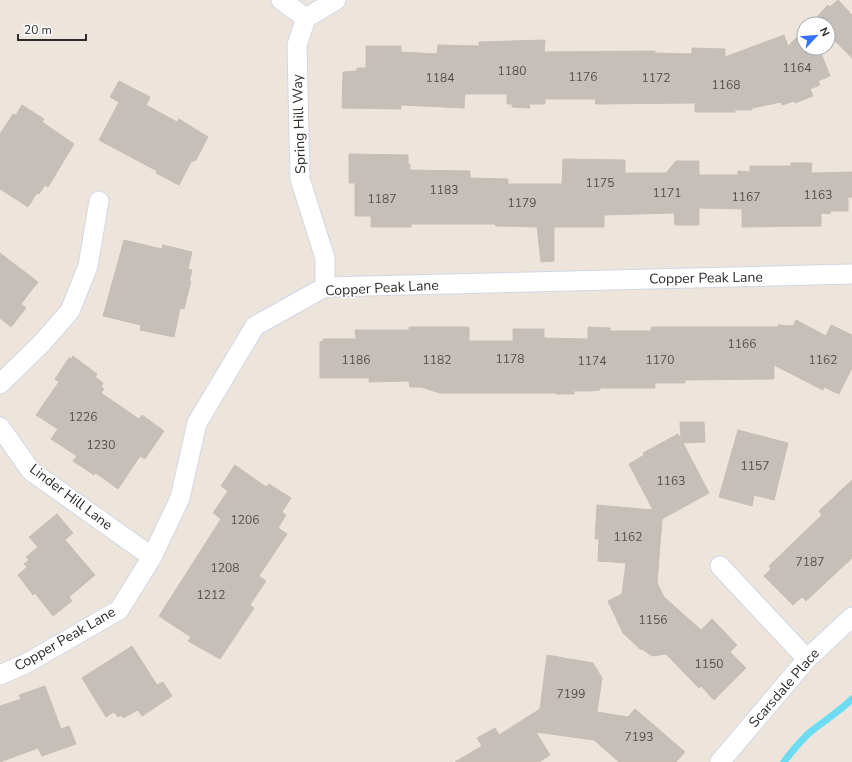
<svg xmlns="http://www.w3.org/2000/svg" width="852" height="762" viewBox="0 0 852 762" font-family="'Nunito Sans',sans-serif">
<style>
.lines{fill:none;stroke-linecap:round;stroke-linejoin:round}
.stream{stroke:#6cdcf2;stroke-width:7}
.building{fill:#c5beb9;stroke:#c8c0b6}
.minor-casing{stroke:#d1d7e4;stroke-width:21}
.minor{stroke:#fff;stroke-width:19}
.labels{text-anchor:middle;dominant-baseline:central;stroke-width:3.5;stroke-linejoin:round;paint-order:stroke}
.number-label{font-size:12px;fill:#52504e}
.street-label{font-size:14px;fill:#2b2b2b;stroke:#fff}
</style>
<rect width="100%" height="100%" fill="#ede4dc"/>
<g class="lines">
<path class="stream" d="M784 762C791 752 799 743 808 734 822 722 838 713 852 699"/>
</g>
<path class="building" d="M838 0 852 15V58L828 34V24H818L814 20 828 5 830 7Z
M804 30V48H819L830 76 818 81 820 85 810 89 813 96 795 103 794 101 782 105 781 102 752 108V110H735V112H695V103L595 104 596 99H545V104H529L530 108 512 107V104H507V94H465L464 108 401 105V109L342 108 343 72 357 71V68H366V46H401V52L437 54 438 45 479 46V42L545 40 544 52 655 51V53L692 54V48L725 49V57L784 35 788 46Z
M119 81 150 97 146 105 177 122 179 119 208 137 196 160 191 162 179 185 156 173 157 171 99 140 119 102 110 97Z
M22 105 44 119 42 122 74 144 48 187 45 185 39 194 37 193 28 207 0 189V134L13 114 16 115Z
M349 154 408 155V164H410V170L470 171V178L508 179V184H562L563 159 625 160V173H666L676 161H699V175H738V171L750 172V166H791V163H812L811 173 852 172V197H848V211H831L830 214 821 213V226L742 227V209L699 208V225H675L674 213 604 215V227H554V261L541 262 537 227 496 226 494 224H411V227H371V216H355V183H349Z
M124 240 162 249 163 245 192 252 188 269 192 270 189 282 191 281 184 309 180 308 174 337 140 330 141 325 103 316Z
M0 253 38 282 21 304 26 308 11 327 0 318Z
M796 320 826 336 831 325 852 335V368L839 394 824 387 823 390 774 365V379L685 380V383H655V388H600V390L590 391H574V394H556V393H440L421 387H410L409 381 369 382V378H320V342L323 341V339H356L355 330H409V327H469V341H513V329H544V338L588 339V327L610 328V331H651V327H778V325L793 326Z
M73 356 97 374 95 377 103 383 101 387 104 389 101 393 139 419 142 415 164 431 145 459 140 456 118 489 96 473 94 475 73 461 77 456 51 439 58 429 36 415 59 382 55 379 69 358 71 359Z
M680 422H704L705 442 683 443 709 493 662 519 657 583 664 597 701 630 712 619 737 645 730 652 746 668 714 700 701 686 699 688 666 654 652 656 642 649 641 650 623 633 608 601 622 594 626 563 598 561 599 539H595L597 505 653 510 629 464 644 455 643 453 678 434 681 439Z
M738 430 788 443 774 500 754 495 752 506 719 497Z
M235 465 266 487 269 484 291 498 282 512 286 515 278 528 287 534 259 576 266 581 250 605 254 608 220 659 188 641 191 637 159 616 221 519 213 513 228 491 221 486Z
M852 480V558L806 601 802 597 793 605 764 576 771 569 769 566 822 515 819 511Z
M57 514 73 533 65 540 95 575 69 597 72 601 53 616 35 593 33 595 18 575 27 567 24 564 29 560 26 557 38 547 29 537Z
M132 646 157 685 163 682 172 696 142 716 138 710 123 718 121 715 118 717 114 712 106 717 82 678Z
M547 655 593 663 602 678 597 712 628 717 635 709 685 752 676 762H619L594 740 536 732 550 755 539 762H455L482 746 477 738 495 728 499 735 540 709Z
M45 686 61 729 69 726 76 744 42 756 38 748 0 762V706L21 699 19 695Z"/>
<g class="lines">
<defs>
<path id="minor" d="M281 0 306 18
M325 287V258L300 179 297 45 306 18 336 0
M0 384 41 344 70 311 88 266 99 201
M0 427 31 471 152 557
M720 566 807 659
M0 675 27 663 119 610 152 557 180 498 197 423 255 326 325 287 852 274
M720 762 807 659 852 617"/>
</defs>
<use href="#minor" class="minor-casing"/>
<use href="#minor" class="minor"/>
</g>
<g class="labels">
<g class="number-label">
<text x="797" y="68">1164</text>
<text x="512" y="71">1180</text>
<text x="583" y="77">1176</text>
<text x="440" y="78">1184</text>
<text x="656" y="78">1172</text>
<text x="726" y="85">1168</text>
<text x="600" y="183">1175</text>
<text x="444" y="190">1183</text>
<text x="667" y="193">1171</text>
<text x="818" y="195">1163</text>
<text x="746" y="197">1167</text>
<text x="382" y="199">1187</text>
<text x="522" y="203">1179</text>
<text x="742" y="344">1166</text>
<text x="510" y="359">1178</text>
<text x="356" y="360">1186</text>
<text x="437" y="360">1182</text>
<text x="660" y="360">1170</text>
<text x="823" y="360">1162</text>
<text x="592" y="361">1174</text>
<text x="83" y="417">1226</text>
<text x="101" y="445">1230</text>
<text x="755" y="466">1157</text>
<text x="671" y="481">1163</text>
<text x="245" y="520">1206</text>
<text x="628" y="537">1162</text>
<text x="810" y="562">7187</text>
<text x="225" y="568">1208</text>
<text x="211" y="595">1212</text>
<text x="653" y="620">1156</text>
<text x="709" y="664">1150</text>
<text x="571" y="694">7199</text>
<text x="639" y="737">7193</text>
</g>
<g class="street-label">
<text transform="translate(299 124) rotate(-92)">Spring Hill Way</text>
<text transform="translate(706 278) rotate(-1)">Copper Peak Lane</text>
<text transform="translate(382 288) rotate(-3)">Copper Peak Lane</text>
<text transform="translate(71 497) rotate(37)">Linder Hill Lane</text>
<text transform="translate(65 639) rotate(-30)">Copper Peak Lane</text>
<text transform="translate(784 688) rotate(-49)">Scarsdale Place</text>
</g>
</g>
<g transform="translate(816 36) rotate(64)"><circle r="19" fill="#ffffff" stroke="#aaaaaa"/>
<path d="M0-3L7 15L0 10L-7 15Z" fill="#3872fe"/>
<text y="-6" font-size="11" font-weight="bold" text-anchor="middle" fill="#2b2b2b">N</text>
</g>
<path d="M18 34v6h68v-6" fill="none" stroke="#2b2b2b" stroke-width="2"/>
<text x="24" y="34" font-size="12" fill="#2b2b2b" stroke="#ffffff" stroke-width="3" paint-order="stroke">20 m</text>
</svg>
